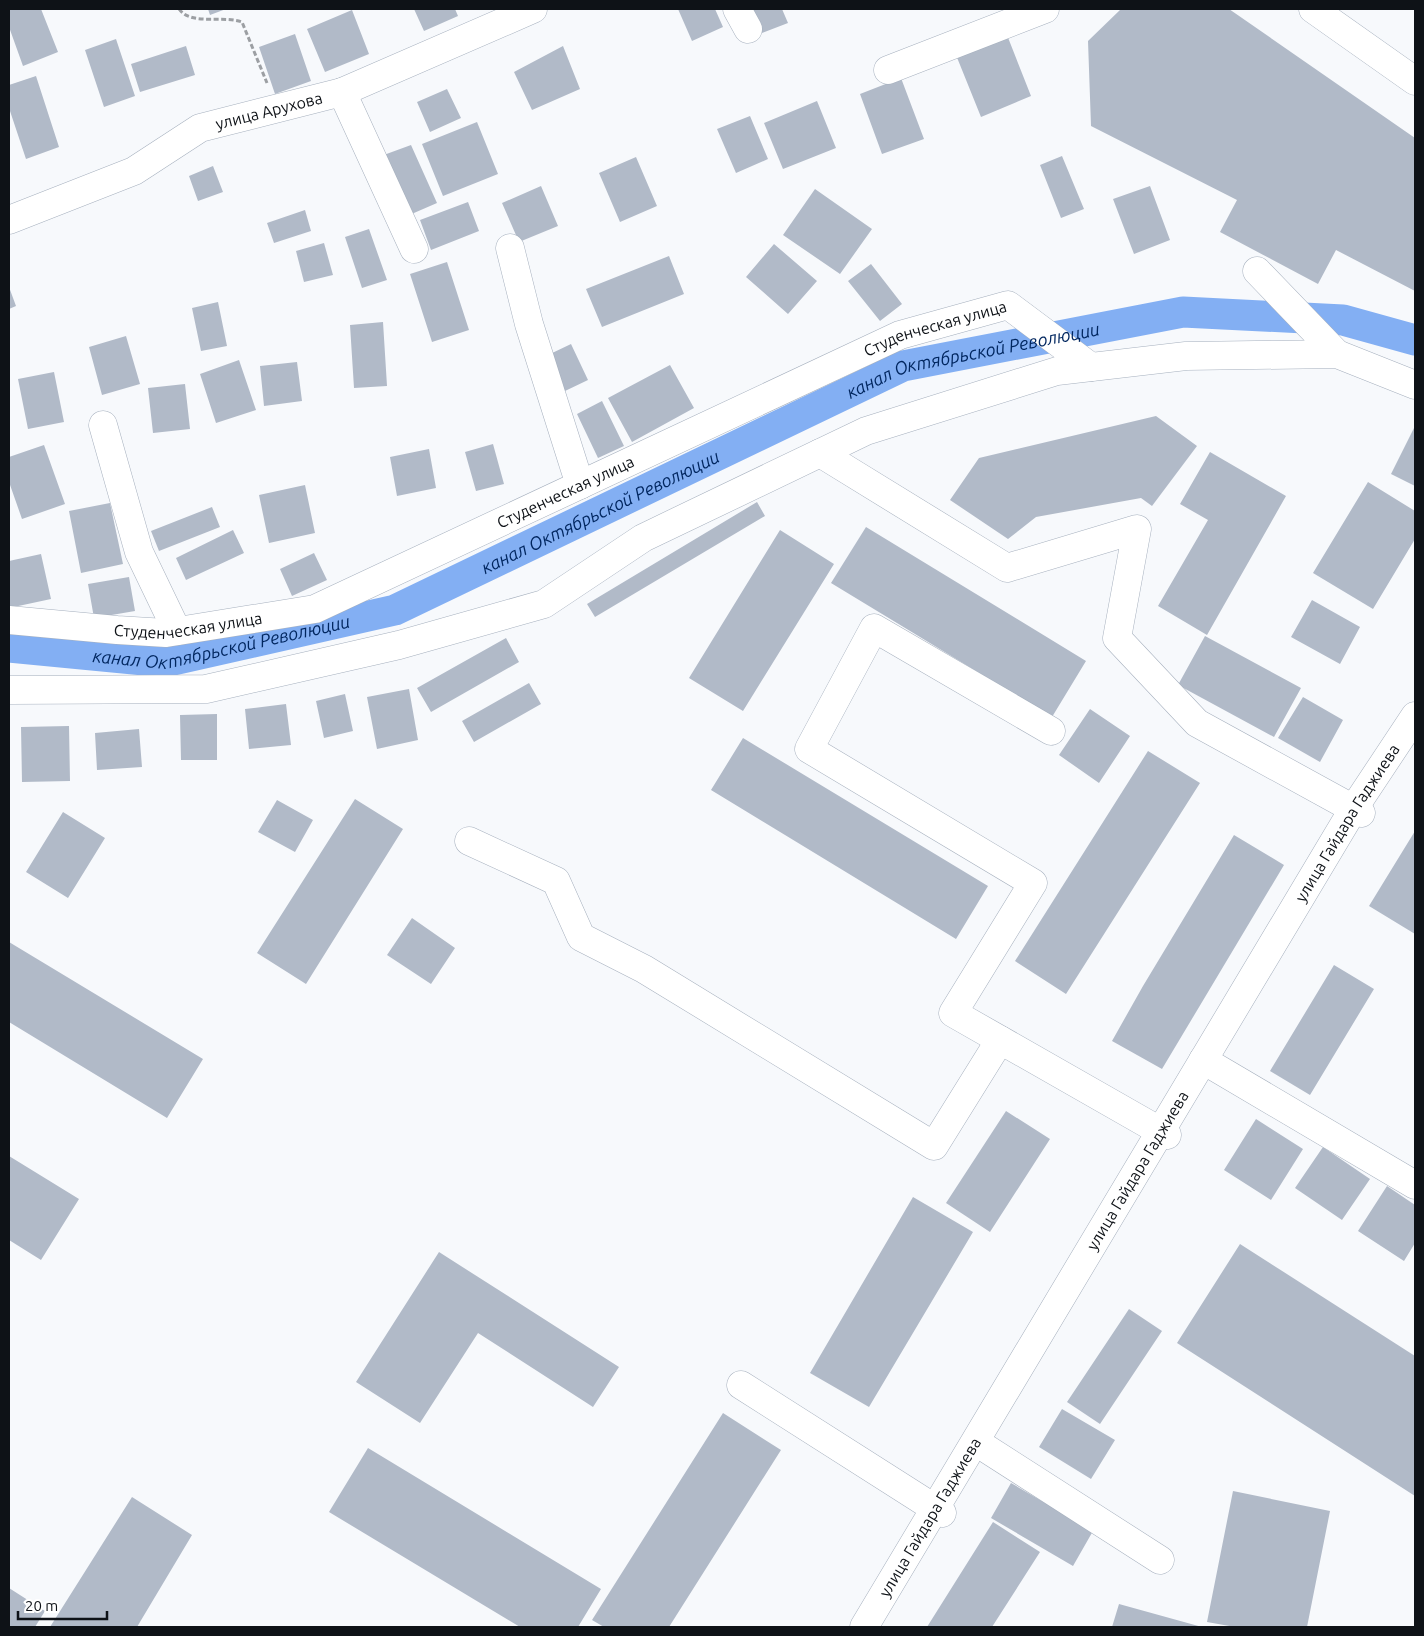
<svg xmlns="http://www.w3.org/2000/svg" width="1424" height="1636" viewBox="0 0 1424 1636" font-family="Ubuntu,sans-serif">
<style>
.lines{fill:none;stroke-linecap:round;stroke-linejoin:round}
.canal{stroke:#83aff3;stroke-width:31}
.building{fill:#b1bac8}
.minor-casing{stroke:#a6b0be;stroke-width:29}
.major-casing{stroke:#a6b0be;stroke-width:29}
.path{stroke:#9c9fa3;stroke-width:3;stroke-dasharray:5 2.5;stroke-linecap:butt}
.minor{stroke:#fff;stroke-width:28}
.major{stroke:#fff;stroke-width:28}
.labels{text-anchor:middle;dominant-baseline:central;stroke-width:4;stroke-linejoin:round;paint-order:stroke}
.street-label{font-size:16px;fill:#0e1217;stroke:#fff}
.water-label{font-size:18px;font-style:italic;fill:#00265f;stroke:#fff}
</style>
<rect width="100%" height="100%" fill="#f7f9fc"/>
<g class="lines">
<path class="canal" id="s1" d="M9 647 165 662 395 610 903 366 1183 312 1343 320 1415 340"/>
</g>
<path class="building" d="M9 9H41L58 52 23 66 9 27Z
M208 9H226L210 15Z
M414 9H455L458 16 424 31Z
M678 9H715L723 27 692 41Z
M752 9H782L788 23 762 33Z
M1121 9H1229L1415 138V291L1336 250 1318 284 1220 232 1237 200 1091 126 1088 41Z
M352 10 369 54 325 72 307 29Z
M295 34 311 81 275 94 259 47Z
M1007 35 1031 96 981 117 956 55Z
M116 39 135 96 104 107 85 50Z
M186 46 195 75 140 92 131 64Z
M563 46 580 89 532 110 514 72Z
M36 76 59 147 26 159 9 108V85Z
M901 78 924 139 882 154 860 94Z
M447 89 461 118 430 132 417 102Z
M817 101 836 148 783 169 764 123Z
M750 116 768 159 736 173 717 129Z
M477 122 498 174 443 196 422 144Z
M411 145 437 203 407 216 381 156Z
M1062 156 1084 209 1061 218 1040 165Z
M636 157 657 206 620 222 599 173Z
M213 166 223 192 198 201 189 176Z
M541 186 558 226 519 242 502 203Z
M1150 186 1170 240 1134 254 1113 199Z
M815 189 872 229 840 274 783 235Z
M468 202 479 231 431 250 420 220Z
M305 210 311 231 274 243 267 223Z
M369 229 387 280 362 288 345 237Z
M324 243 333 275 304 282 296 251Z
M774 244 817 281 788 314 746 277Z
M669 256 684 294 602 327 586 289Z
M447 262 469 330 432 342 410 274Z
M871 264 902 304 880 321 848 281Z
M9 287 16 306 9 309Z
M218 302 227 346 201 351 192 308Z
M383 322 387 386 354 388 350 325Z
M126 336 140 384 102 395 89 347Z
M571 344 588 380 565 391 548 355Z
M239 360 256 410 216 423 200 374Z
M297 362 302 401 264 406 260 366Z
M670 365 694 408 632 442 608 398Z
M54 372 64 422 28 429 18 379Z
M185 384 190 429 153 433 148 388Z
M602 401 624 446 598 458 577 414Z
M1156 416 1197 446 1152 506 1141 498 1036 517 1008 539 950 500 979 458Z
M1415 426V486L1391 474Z
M493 444 504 484 476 491 465 452Z
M44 445 65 504 22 519 9 482V457Z
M429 449 436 488 397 496 390 457Z
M1210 452 1286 496 1207 635 1158 606 1208 520 1180 504Z
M1368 482 1415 511V539L1373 609 1313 573Z
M305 485 315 533 269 543 259 495Z
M757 502 765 516 595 617 587 604Z
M110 503 123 564 81 573 69 511Z
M212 507 220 527 159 551 151 531Z
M866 527 1086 661 1052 717 831 583Z
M233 530 244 553 186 580 176 558Z
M780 530 834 564 743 711 689 678Z
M314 553 327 580 292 596 280 569Z
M41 554 51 599 9 608V561Z
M129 577 135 611 94 618 88 584Z
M1312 600 1360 627 1340 664 1291 637Z
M1205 636 1301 688 1274 737 1178 685Z
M506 638 519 662 431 712 417 688Z
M529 683 541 704 474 742 462 721Z
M409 689 418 740 377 749 367 697Z
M345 694 353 731 324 738 316 701Z
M1303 697 1343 720 1320 762 1278 738Z
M286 704 291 745 249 749 245 709Z
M1090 709 1130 736 1099 783 1059 755Z
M217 714V760H181L180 715Z
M69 726 70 781 22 782 21 727Z
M139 729 142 767 97 770 95 733Z
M743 738 988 886 956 939 711 790Z
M1148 751 1200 783 1066 994 1015 961Z
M355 799 403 829 306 984 257 953Z
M277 800 313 820 295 852 258 832Z
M63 812 105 838 68 898 26 872Z
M1415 831V934L1369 906Z
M1234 835 1284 865 1162 1069 1112 1041 1143 986Z
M412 918 455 948 431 984 387 955Z
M9 942 203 1059 167 1118 9 1022Z
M1334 965 1374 989 1310 1095 1270 1071Z
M1006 1111 1050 1139 990 1232 946 1203Z
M1256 1119 1303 1149 1271 1200 1224 1170Z
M1323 1147 1370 1179 1342 1220 1295 1188Z
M9 1156 79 1199 41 1260 9 1240Z
M1387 1186 1415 1205V1243L1404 1261 1358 1231Z
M913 1197 973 1232 869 1407 810 1373Z
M1240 1244 1415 1356V1496L1177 1343Z
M439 1252 619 1367 593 1407 478 1333 420 1423 356 1382Z
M1129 1309 1162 1331 1100 1424 1067 1402Z
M1062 1409 1115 1440 1091 1479 1039 1447Z
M723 1413 781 1450 669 1627H604L592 1620Z
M368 1448 601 1589 578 1627H520L329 1512Z
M1011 1483 1093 1531 1073 1566 991 1518Z
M1233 1491 1330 1511 1307 1627H1235L1207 1622Z
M132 1497 192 1535 137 1627H50Z
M993 1522 1040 1552 992 1627H927Z
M9 1588 45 1611 35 1627H9Z
M1119 1604 1202 1627H1112Z"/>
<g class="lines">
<defs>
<g id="minor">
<path d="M737 9 748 29"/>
<path d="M1313 9 1415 81"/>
<path d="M888 70 1045 9"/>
<path d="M342 92 414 249"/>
<path id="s2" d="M9 220 134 171 200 128 342 92 533 9"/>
<path d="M510 248 529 324 580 485"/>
<path d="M1257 271 1337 354"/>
<path d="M103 425 139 552 177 631"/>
<path d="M820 453 1007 568 1137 529 1117 638 1197 723 1361 813"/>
<path id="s3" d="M9 620 117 630 166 633 315 609 900 335 1008 305 1091 367"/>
<path d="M9 690 206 689 399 645 544 604 643 538 866 431 1057 371 1186 356 1337 354 1415 385"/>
<path d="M1051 731 874 628 809 749 1033 883 953 1013 1167 1135"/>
<path d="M469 841 556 881 581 937 644 969 934 1146 1000 1040"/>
<path d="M1203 1060 1415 1185"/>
<path d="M741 1385 942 1513"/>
<path d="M976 1442 1160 1560"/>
</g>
<g id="major">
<path id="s4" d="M864 1627 1354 808 1415 716"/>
</g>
</defs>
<use href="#minor" class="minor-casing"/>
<use href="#major" class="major-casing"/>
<path class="path" d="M179 9C191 26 223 15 242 22L267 83"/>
<use href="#minor" class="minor"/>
<use href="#major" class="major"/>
</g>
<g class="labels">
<g class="street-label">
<text stroke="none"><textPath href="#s2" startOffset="284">улица Арухова</textPath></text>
<text stroke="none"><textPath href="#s3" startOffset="990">Студенческая улица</textPath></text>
<text stroke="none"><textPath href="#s3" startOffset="585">Студенческая улица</textPath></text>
<text stroke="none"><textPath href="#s3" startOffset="180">Студенческая улица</textPath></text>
<text stroke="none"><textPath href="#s4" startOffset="938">улица Гайдара Гаджиева</textPath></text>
<text stroke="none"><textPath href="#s4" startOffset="532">улица Гайдара Гаджиева</textPath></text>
<text stroke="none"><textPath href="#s4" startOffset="128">улица Гайдара Гаджиева</textPath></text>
</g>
<g class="water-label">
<text stroke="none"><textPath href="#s1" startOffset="1025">канал Октябрьской Революции</textPath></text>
<text stroke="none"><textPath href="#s1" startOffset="620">канал Октябрьской Революции</textPath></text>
<text stroke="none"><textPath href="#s1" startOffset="215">канал Октябрьской Революции</textPath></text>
</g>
</g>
<rect width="1424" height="1636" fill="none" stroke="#0e1217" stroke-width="20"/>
<path d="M18 1611v8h89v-8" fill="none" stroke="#0e1217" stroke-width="2.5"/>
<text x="25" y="1611" font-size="15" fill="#0e1217" stroke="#ffffff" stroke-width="4" paint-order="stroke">20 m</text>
</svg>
